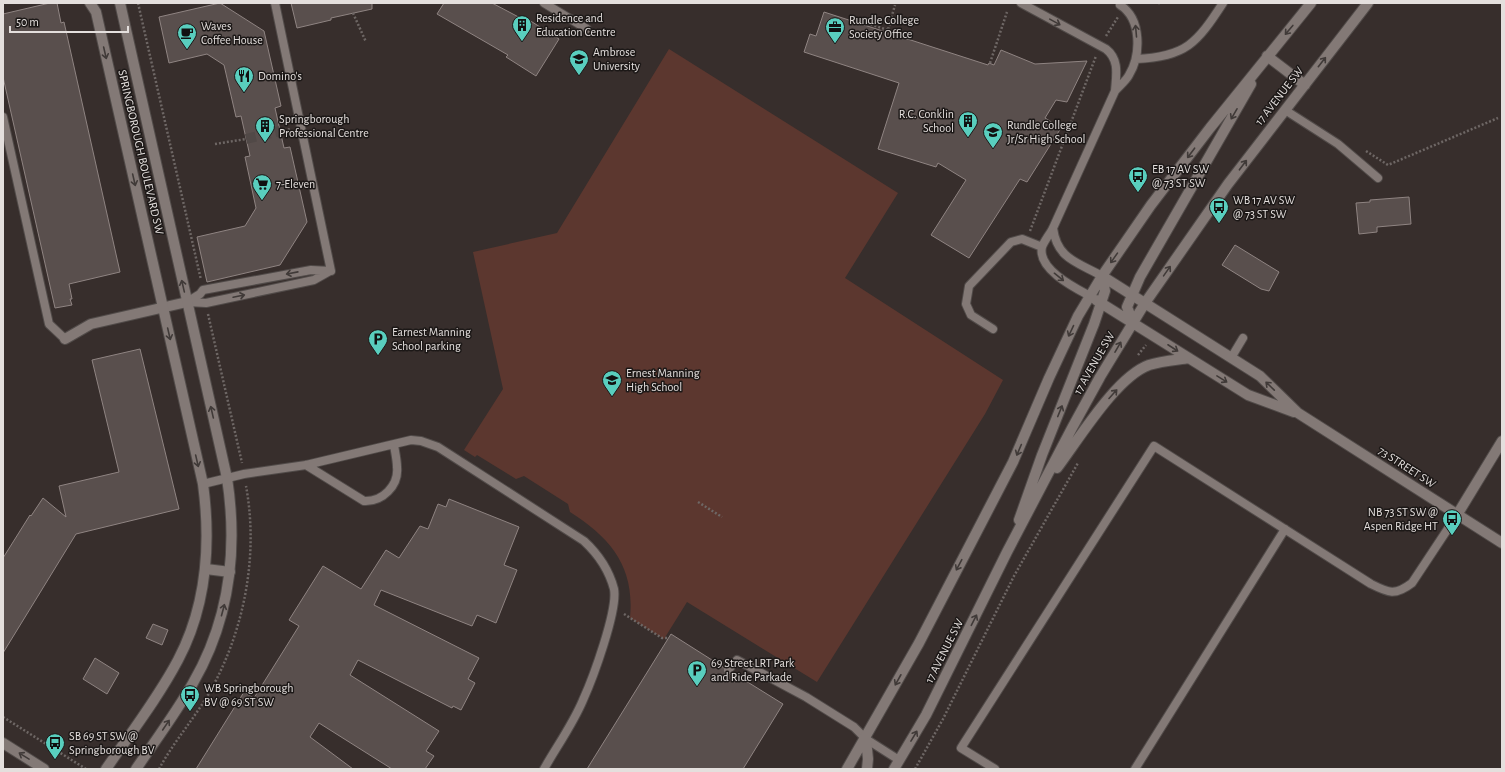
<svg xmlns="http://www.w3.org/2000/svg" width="1505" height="772" viewBox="0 0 1505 772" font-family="'Alegreya Sans',sans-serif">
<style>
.green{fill:#5c372f}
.building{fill:#594f4d;stroke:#8f8482}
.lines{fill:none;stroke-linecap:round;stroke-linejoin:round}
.street-tunnel{stroke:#514947;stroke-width:10;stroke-dasharray:10 5;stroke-linecap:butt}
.lane-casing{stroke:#514b49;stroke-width:10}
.street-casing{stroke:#514b49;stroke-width:12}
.secondary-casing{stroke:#514b49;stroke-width:12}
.path{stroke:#6e6765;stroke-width:2.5;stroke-dasharray:2 2;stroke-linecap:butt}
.lane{stroke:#837976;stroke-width:8}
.street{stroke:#837976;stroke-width:10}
.secondary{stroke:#837976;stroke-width:10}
.oneway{stroke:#403a38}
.labels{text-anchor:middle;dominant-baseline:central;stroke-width:3;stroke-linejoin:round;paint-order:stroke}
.poi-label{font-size:12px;fill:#e4dfdd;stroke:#1c1817;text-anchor:start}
.street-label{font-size:12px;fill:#e4dfdd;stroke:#1c1817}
</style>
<rect width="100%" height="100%" fill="#372e2c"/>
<path class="green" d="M669 49 898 193 845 278 1003 380 985 414 817 682 687 602 664 639 630 618C635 567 611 538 570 512L568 504 524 476 516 479 477 455 475 457 464 450 503 389 473 252 557 233Z"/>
<path class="building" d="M50 3H57L61 23 64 22 120 272 69 284 72 299H70L72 305 55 308 3 77V14Z
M220 3 264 31 281 106 275 108 284 148 290 147 307 222 280 265 207 282 197 237 245 226 256 208 245 157 250 156 241 116 236 117 224 65 207 54 169 63 159 17Z
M291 3H372V9L331 18V20L297 28Z
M444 3H492L528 22 529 20 559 39 536 76 506 57 508 55 437 14Z
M824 12 988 65 989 63 994 65 1001 50 1035 64 1087 61 1067 102 1056 100 1045 118 1061 128 1027 182 1020 179 969 258 931 235 966 180 938 163 936 167 878 149 899 83 804 52 810 34 816 36Z
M1409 197 1411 224 1377 227V232L1359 234 1356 203 1370 202V200Z
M1235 245 1279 272 1269 291 1261 289 1222 265Z
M140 349 179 509 76 534 3 653V558L30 515 31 516 43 498 66 517 59 486 119 472 92 360Z
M449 499 519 527 504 565 517 570 496 623 477 615 472 626 381 590 374 605 479 658 468 679 475 683 461 710 453 706 452 708 358 660 350 675 439 731 426 751 434 756 425 769H392L319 723 310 737 353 769H196L244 692 254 698 299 626 289 620 323 566 361 589 386 550 399 558 420 526 428 529 438 504 446 507Z
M153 624 168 630 162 645 146 638Z
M671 634 723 667 725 674 729 675 733 673 783 704 743 769H587Z
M95 658 119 673 107 694 83 679Z"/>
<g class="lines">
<path class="street-tunnel" d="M246 139 280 131"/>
<defs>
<path id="lane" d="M275 3 331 271
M544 3 587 29
M1021 3 1106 49C1120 60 1116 76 1115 91L1053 228C1050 234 1044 241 1042 247 1037 269 1075 288 1090 296
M1136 59C1186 57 1197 43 1223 3
M1115 91C1119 86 1126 81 1129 75 1141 55 1142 19 1120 5
M1285 110 1338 144 1378 178
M3 117 49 324 65 339
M1053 228C1057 259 1077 262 1102 276
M187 302 200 294 203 290 311 270 331 271
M187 302 206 303 314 280 330 271
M993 329 971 315 966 304 969 286 1011 242 1022 239 1042 247
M1231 358 1243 338
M306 465 364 501C382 502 399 486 397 467 397 460 395 452 394 445
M203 484 244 474 306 465 411 440 421 441 438 447 584 541C598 554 609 570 614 589 618 610 593 678 583 700 573 724 557 746 544 769
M728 670 737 660 806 697 854 727 866 739 899 760
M995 769 961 748 1154 446 1371 584C1389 593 1395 596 1412 583L1457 515
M1135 769 1285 529"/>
<path id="street" d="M65 339 91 324 187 302
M1457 515 1502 441
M206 569 230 572"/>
<path id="secondary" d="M90 3 96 12 203 484C211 544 207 605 178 660 158 698 130 734 106 769
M120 3 227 478C238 550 230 619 193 683 176 713 155 741 136 769
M1267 56 1305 85
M1102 276 1260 376 1298 413 1502 543
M1096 300 1248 395 1294 412
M1133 322 1127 307 1140 277 1251 84
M1057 468C1079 439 1116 377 1149 365 1162 361 1176 360 1189 358
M1019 520 1042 455 1094 324 1105 291 1102 276
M866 739 868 759 867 769
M3 743 44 769
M847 769 919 643 1013 462 1049 378 1078 316 1102 276 1151 205 1210 128 1311 3
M894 769 926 715 1007 552 1072 428 1100 377 1145 303 1228 184 1368 3"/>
</defs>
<use href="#lane" class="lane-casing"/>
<use href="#street" class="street-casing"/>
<use href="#secondary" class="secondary-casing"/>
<path class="path" d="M138 3 201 280
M1158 3H1161
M353 13 366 42
M865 26 866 23 888 30
M887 33 895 5
M1106 36 1118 17
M990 63 1007 12
M280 131 291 129
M215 144 246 139
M1366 151 1388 165 1498 118
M1030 231 1096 56
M208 314 242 463
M1138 355 1146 345
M698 502 722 517
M624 614 662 638H668
M3 717 86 769
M159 769C173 743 193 720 208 695 244 633 259 556 246 486
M915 769 943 719 1014 576 1078 463"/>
<use href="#lane" class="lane"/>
<use href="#street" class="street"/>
<use href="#secondary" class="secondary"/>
</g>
<defs><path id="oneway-shaft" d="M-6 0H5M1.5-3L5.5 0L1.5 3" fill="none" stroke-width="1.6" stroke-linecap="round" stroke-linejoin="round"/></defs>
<g class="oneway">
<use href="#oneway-shaft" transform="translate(1055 22) rotate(29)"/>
<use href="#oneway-shaft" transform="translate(1289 30) rotate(130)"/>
<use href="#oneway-shaft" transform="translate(1136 31) rotate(-95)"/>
<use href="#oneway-shaft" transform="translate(105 53) rotate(77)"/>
<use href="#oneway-shaft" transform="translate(1322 62) rotate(-52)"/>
<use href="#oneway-shaft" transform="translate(1234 114) rotate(120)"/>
<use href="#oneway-shaft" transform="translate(1191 153) rotate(127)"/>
<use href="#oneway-shaft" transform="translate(1243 165) rotate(-53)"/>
<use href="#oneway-shaft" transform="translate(134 180) rotate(77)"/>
<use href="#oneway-shaft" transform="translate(1114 258) rotate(125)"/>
<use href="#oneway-shaft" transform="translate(1167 271) rotate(-55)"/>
<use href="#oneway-shaft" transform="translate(292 273) rotate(169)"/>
<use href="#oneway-shaft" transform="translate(1059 277) rotate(39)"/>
<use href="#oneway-shaft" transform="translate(183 286) rotate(-103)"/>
<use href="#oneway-shaft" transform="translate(239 296) rotate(-12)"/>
<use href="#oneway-shaft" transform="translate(1071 331) rotate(115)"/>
<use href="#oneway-shaft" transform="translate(169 334) rotate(77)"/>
<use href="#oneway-shaft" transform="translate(1118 347) rotate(-60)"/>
<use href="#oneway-shaft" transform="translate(1173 348) rotate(33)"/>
<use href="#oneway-shaft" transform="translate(1222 379) rotate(32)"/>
<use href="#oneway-shaft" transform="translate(1270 386) rotate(-136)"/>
<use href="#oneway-shaft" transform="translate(1113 394) rotate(-48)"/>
<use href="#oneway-shaft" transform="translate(1060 411) rotate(-68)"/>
<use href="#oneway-shaft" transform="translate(212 412) rotate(-103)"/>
<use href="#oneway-shaft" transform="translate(1019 450) rotate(113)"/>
<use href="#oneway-shaft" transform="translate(197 461) rotate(77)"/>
<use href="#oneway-shaft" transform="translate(959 565) rotate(118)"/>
<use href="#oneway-shaft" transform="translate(223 610) rotate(-75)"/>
<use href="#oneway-shaft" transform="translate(974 620) rotate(-63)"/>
<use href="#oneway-shaft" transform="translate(898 680) rotate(119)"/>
<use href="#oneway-shaft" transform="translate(166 725) rotate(-56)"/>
<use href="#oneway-shaft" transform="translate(914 736) rotate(-59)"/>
<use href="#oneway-shaft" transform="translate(24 756) rotate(-148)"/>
</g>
<defs>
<symbol id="building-pin" viewBox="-11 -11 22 30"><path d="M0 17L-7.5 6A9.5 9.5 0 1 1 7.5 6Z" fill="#59cebe" stroke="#1c1817"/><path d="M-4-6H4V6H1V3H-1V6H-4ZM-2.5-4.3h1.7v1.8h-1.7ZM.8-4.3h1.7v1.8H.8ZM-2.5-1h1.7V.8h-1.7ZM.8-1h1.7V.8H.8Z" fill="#111"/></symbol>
<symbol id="office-pin" viewBox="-11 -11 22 30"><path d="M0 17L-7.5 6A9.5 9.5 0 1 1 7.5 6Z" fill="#59cebe" stroke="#1c1817"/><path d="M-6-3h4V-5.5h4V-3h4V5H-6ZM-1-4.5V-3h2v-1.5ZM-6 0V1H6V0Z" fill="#111"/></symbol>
<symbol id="cafe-pin" viewBox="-11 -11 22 30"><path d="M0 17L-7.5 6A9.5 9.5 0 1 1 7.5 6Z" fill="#59cebe" stroke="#1c1817"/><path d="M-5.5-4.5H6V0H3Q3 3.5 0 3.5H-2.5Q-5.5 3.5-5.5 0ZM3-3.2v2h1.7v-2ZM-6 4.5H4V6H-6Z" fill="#111"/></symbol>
<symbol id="university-pin" viewBox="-11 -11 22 30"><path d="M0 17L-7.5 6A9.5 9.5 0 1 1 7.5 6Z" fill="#59cebe" stroke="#1c1817"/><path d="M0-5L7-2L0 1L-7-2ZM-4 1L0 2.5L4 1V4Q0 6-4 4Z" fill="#111"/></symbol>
<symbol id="restaurant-pin" viewBox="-11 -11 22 30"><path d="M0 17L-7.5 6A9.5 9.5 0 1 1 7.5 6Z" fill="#59cebe" stroke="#1c1817"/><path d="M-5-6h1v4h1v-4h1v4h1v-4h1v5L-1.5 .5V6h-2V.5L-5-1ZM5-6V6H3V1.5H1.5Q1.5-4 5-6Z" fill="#111"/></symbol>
<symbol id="school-pin" viewBox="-11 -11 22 30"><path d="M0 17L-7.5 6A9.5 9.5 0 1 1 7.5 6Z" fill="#59cebe" stroke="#1c1817"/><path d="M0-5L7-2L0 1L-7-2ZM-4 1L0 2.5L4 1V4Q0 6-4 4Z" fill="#111"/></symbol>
<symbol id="bus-pin" viewBox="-11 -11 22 30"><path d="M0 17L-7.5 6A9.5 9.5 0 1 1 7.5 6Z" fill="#59cebe" stroke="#1c1817"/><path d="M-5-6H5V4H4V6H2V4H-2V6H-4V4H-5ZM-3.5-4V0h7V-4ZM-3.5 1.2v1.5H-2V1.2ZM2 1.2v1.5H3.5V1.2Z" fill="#111"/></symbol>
<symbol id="supermarket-pin" viewBox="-11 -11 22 30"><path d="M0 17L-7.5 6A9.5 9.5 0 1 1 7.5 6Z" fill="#59cebe" stroke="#1c1817"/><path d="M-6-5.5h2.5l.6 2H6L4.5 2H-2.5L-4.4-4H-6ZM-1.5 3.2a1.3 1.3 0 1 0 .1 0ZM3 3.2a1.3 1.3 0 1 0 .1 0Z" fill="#111"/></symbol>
<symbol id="parking-pin" viewBox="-11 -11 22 30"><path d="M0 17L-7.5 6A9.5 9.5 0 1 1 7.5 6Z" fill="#59cebe" stroke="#1c1817"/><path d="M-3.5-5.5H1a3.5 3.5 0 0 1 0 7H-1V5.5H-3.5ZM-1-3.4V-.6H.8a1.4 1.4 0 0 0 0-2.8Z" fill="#111"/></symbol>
</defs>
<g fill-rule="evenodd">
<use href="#building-pin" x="511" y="14" width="22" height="30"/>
<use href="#office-pin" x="824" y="16" width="22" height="30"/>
<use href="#cafe-pin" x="176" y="22" width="22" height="30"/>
<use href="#university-pin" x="568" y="48" width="22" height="30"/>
<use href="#restaurant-pin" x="233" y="65" width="22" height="30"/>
<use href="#building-pin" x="957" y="110" width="22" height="30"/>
<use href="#building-pin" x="254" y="115" width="22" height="30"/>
<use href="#school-pin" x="982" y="121" width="22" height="30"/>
<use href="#bus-pin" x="1127" y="165" width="22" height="30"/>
<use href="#supermarket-pin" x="251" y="173" width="22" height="30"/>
<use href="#bus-pin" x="1208" y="196" width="22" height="30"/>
<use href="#parking-pin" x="367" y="328" width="22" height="30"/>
<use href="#school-pin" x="601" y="369" width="22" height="30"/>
<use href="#bus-pin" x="1441" y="508" width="22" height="30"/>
<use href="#parking-pin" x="686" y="659" width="22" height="30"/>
<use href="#bus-pin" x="179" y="684" width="22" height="30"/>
<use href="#bus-pin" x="44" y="732" width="22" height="30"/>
</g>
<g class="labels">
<g class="poi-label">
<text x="536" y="18">Residence and<tspan x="536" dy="14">Education Centre</tspan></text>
<text x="849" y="20">Rundle College<tspan x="849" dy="14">Society Office</tspan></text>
<text x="201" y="26">Waves<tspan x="201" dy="14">Coffee House</tspan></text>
<text x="593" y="52">Ambrose<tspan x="593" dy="14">University</tspan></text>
<text x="258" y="76">Domino's</text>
<text x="954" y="114" text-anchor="end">R.C. Conklin<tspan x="954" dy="14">School</tspan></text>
<text x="279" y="119">Springborough<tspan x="279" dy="14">Professional Centre</tspan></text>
<text x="1007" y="125">Rundle College<tspan x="1007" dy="14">Jr/Sr High School</tspan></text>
<text x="1152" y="169">EB 17 AV SW<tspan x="1152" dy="14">@ 73 ST SW</tspan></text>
<text x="276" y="184">7-Eleven</text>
<text x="1233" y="200">WB 17 AV SW<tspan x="1233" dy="14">@ 73 ST SW</tspan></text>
<text x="392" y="332">Earnest Manning<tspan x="392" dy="14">School parking</tspan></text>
<text x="626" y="373">Ernest Manning<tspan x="626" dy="14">High School</tspan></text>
<text x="1438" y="512" text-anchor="end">NB 73 ST SW @<tspan x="1438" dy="14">Aspen Ridge HT</tspan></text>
<text x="711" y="663">69 Street LRT Park<tspan x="711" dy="14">and Ride Parkade</tspan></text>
<text x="204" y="688">WB Springborough<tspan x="204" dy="14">BV @ 69 ST SW</tspan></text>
<text x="69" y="736">SB 69 ST SW @<tspan x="69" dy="14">Springborough BV</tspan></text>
</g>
<g class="street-label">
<text transform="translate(1279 96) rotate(-52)">17 AVENUE SW</text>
<text transform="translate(141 152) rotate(77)">SPRINGBOROUGH BOULEVARD SW</text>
<text transform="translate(1094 363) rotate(-60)">17 AVENUE SW</text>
<text transform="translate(1407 467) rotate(33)">73 STREET SW</text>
<text transform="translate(944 651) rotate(-63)">17 AVENUE SW</text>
</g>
</g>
<rect width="1505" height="772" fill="none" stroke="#e4dfdd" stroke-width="8"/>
<path d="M10 26v6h118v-6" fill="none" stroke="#e4dfdd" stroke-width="2"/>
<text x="16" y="26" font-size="12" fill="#e4dfdd" stroke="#1c1817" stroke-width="3" paint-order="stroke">50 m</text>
</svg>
